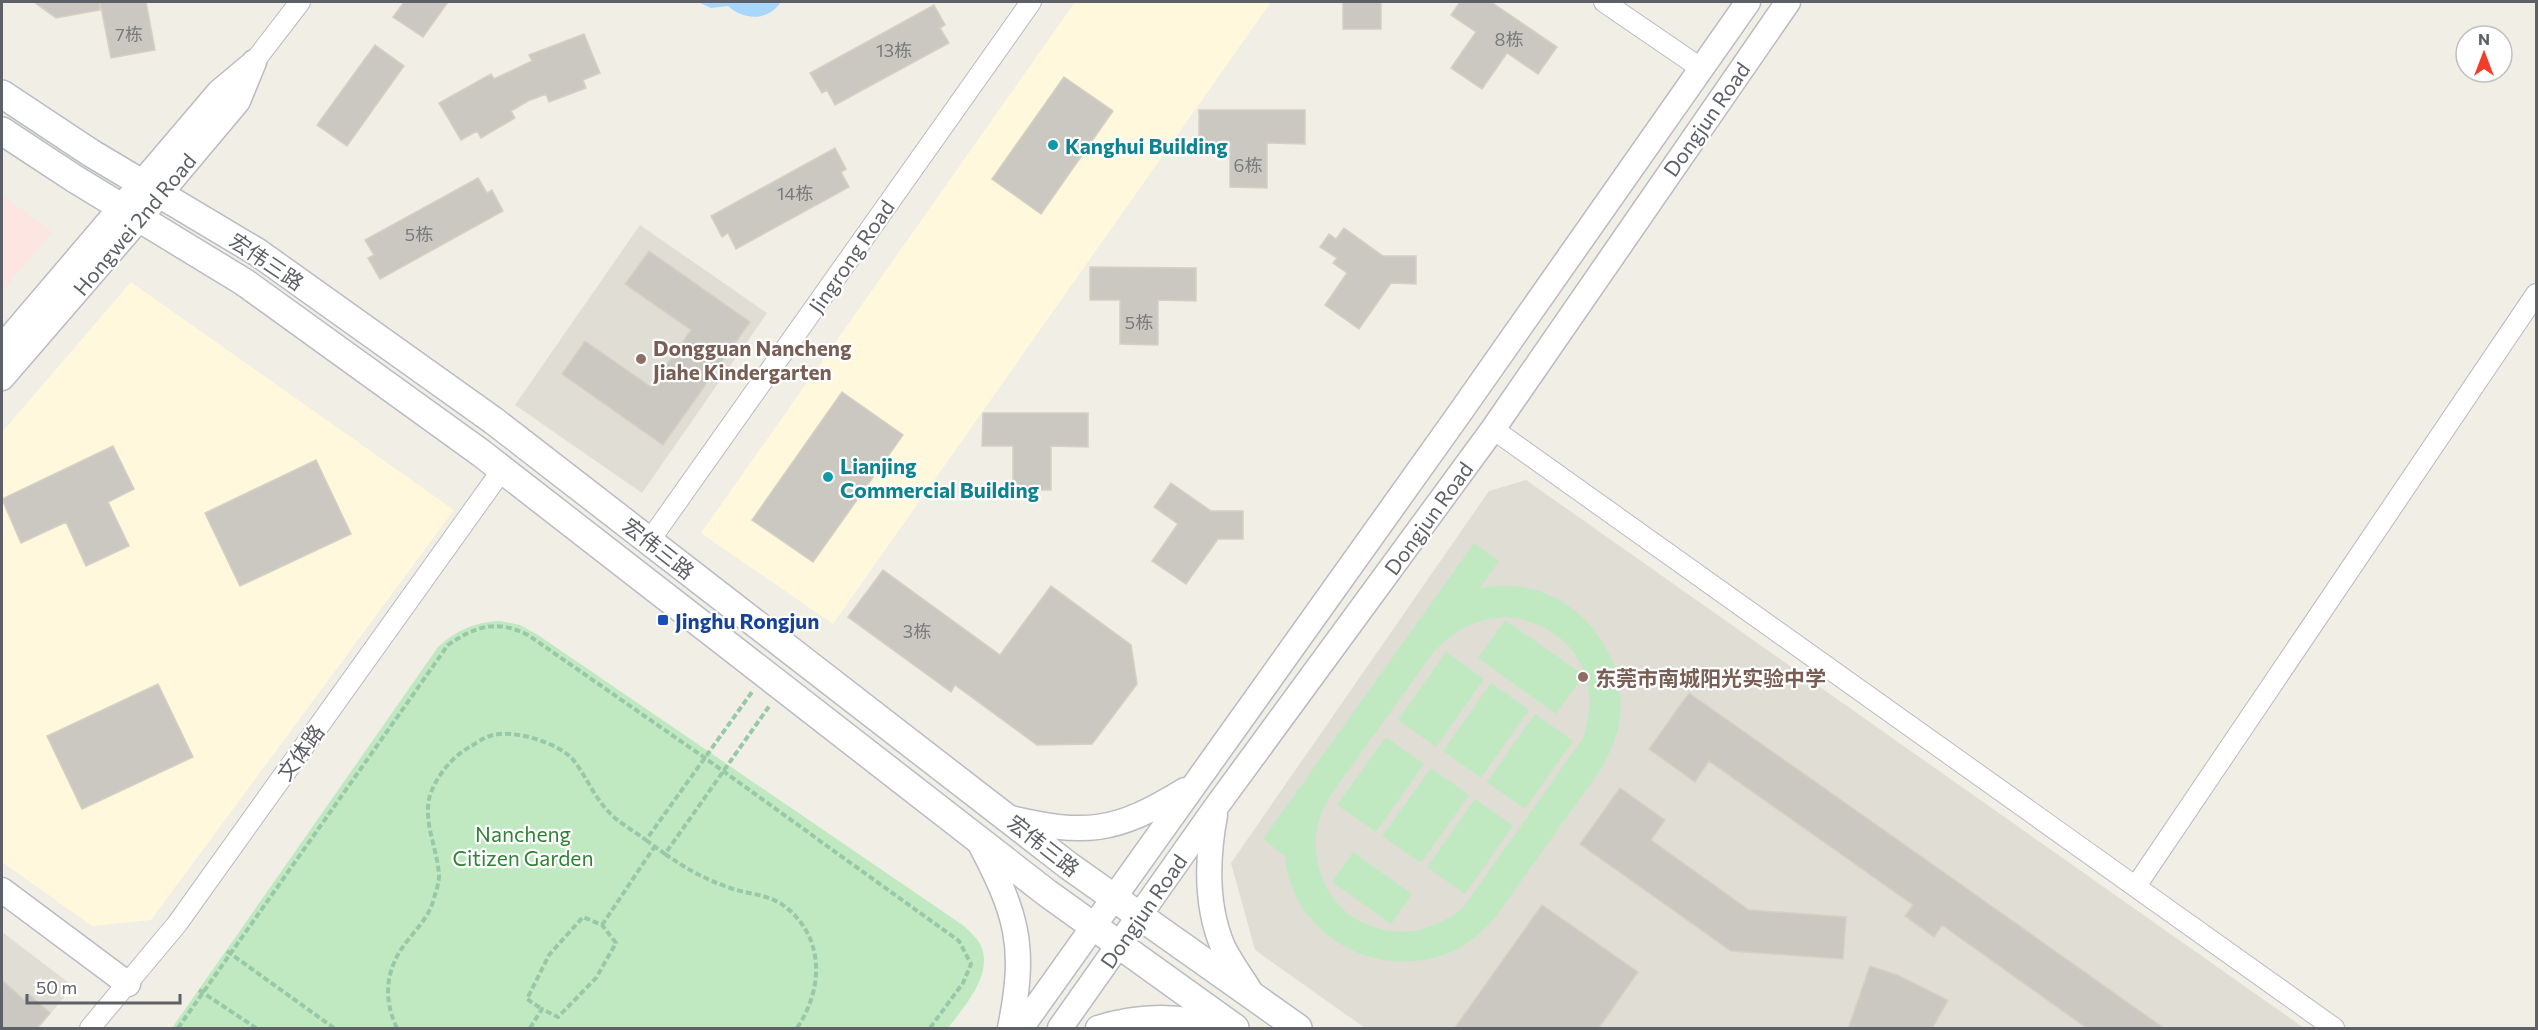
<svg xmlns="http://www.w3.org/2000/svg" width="2538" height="1030" viewBox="0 0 2538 1030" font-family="Commissioner,'Noto Sans SC',sans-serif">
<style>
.commercial{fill:#fff8dc}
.education{fill:#e0ddd4}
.medical{fill:#fde5e2}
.green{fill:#c0e9c2;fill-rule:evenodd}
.water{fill:#a7d6ff}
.building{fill:#cbc8c2;stroke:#d5d0c3;stroke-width:1.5}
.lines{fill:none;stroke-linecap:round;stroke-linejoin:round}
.minor-casing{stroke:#b8bbc0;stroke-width:22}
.tertiary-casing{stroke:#b8bbc0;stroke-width:27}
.secondary-casing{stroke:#b9bcc2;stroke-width:30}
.path{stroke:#98c8a7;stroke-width:4;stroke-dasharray:6 3;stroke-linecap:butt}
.minor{stroke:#fff;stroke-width:20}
.tertiary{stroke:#fff;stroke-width:24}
.secondary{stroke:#fff;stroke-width:27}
.culture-dot{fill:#0f9aa8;stroke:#fff;stroke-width:2}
.education-dot{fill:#8d6e63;stroke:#fff;stroke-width:2}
.transit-dot{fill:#1a4fb4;stroke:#fff;stroke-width:2}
.labels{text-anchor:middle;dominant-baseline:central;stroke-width:4.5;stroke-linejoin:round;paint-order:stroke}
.number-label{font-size:18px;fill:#787b7e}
.street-label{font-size:21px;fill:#5d6167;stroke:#fff}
.culture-label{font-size:21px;font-weight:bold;fill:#0d838f;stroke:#fff;text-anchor:start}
.education-label{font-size:21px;font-weight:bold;fill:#785e54;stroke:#fff;text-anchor:start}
.transit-label{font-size:21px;font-weight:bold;fill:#164399;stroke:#fff;text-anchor:start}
.park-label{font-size:21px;fill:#2f8335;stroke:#fff}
</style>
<rect width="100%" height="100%" fill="#f0eee5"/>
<path class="commercial" d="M1075 2H1271L833 624 701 533Z
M131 282 454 510 151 920 92 926 2 862V432Z"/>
<path class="education" d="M640 225 767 313 642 493 515 405Z
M1526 480 2304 1028H1365L1255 950 1231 863 1489 491Z
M2 932 73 986 39 1028H2Z"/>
<path class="medical" d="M2 195 52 232 2 291Z"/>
<path class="green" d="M1474 543 1499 561 1479 589C1552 570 1621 633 1621 705 1621 728 1612 749 1601 769L1497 915C1482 932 1465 948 1443 955 1372 980 1291 932 1285 856L1263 839ZM1506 617C1571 624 1604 676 1583 738L1462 909C1434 930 1402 939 1368 925 1324 908 1304 853 1323 810 1332 790 1348 772 1361 753 1385 720 1409 686 1433 653 1454 630 1475 619 1506 617Z
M1505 620 1584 675 1556 714 1478 658Z
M500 621 520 625 538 635 964 926C969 931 977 938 980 944 995 973 964 1007 948 1028H172L438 647C457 630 475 622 500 621Z
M1446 652 1484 679 1436 747 1398 720Z
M1491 683 1529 710 1481 778 1443 751Z
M1535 714 1573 741 1525 809 1487 782Z
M1386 737 1424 764 1376 832 1337 805Z
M1431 768 1469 795 1421 863 1382 836Z
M1475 799 1513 826 1465 894 1427 867Z
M1353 852 1412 894 1391 924 1332 882Z"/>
<path class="water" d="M698 2H781C768 21 745 21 728 6L711 8Z"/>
<path class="building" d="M34 2H99L100 10 56 18Z
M100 2H146L155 50 111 58Z
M404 2H448L423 37 393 17Z
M1343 2H1381V29H1343Z
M1460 2H1491L1557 47 1538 74 1507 53 1482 89 1451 68 1476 32 1451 15Z
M934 5 945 25 940 28 949 43 835 105 827 90 822 93 810 73Z
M584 34 600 73 583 80 586 88 549 102 546 94 528 101 511 111 515 118 481 138 477 131 461 140 439 103 491 74 494 79 532 61 529 55Z
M375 45 404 66 347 146 317 125Z
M1064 77 1113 111 1041 214 992 179Z
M1199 110H1305V144L1267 143V188L1230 187V143H1199Z
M835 148 846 169 841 172 849 187 736 249 728 233 722 237 711 216Z
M478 178 487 193 492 190 503 211 380 279 368 258 374 255 365 240Z
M1344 228 1383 256H1416V284L1391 283 1359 329 1325 305 1347 273 1333 263 1337 258 1320 247 1329 234 1336 239Z
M649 251 750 322 663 445 562 374 585 341 651 387 691 330 625 284Z
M1090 267 1196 268V301L1158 300V345L1120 344V300H1090Z
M842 392 903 435 813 562 752 520Z
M983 413H1088V447L1051 446V490H1013V446H982Z
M113 446 134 489 108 502 129 546 86 566 66 522 21 543 2 499Z
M316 460 351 534 240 586 205 513Z
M1171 483 1211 511H1243V539H1218L1186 584 1152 561 1178 524 1154 507Z
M883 570 1000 655 1051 586 1131 645 1137 684 1092 744 1037 745 955 685 951 692 848 617Z
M158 684 193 757 82 809 47 736Z
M1689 693 1939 869 2165 1029H2088L1942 925 1934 937 1905 916 1913 905 1709 761 1695 782 1649 749Z
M1620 788 1665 820 1651 840 1749 910 1846 917 1843 959 1731 951 1580 844Z
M1542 905 1638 972 1598 1029H1454Z
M1870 966 1897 975 1948 1000 1932 1029H1848Z
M2 980 24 1000 29 994 50 1013 36 1029H2Z"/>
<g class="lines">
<defs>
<path id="minor" d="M1604 2 1702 69
M254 62 300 2
M1493 429 2334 1028
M650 540 1031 2
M2136 886 2536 294
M90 1028 177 924 502 470"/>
<path id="tertiary" d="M2 347 219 92 250 66
M2 378 140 218 238 101 254 62
M1215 815C1207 858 1205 905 1223 947 1231 963 1243 979 1252 994
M1006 817C1086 836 1115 833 1185 790
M978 840C1017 914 1027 945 1010 1028
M2 890 128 984
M1021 1028 1459 414 1748 2
M1060 1028 1216 807 1493 429 1788 2
M1098 1028C1141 1014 1183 1015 1226 1028"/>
<path id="secondary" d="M2 94 91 153 257 252 494 421 1069 866 1298 1028
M2 131 75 179 244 282 481 453 1047 893 1235 1028"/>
</defs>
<use href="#minor" class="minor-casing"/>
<use href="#tertiary" class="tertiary-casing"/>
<use href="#secondary" class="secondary-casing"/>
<path class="path" d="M646 840 665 854 770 705
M665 854C687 869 704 879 730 888 747 894 767 894 783 905 825 936 824 988 797 1028
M602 925 655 846
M227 951 334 1028
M199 990 256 1028
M178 1028 448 645C476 626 496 619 528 635L705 758 959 941 971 964 963 983 930 1028
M397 1028C382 997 386 967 408 940 419 926 430 915 434 898 436 891 439 883 439 876 438 850 424 826 429 799 434 779 452 756 470 747 476 743 483 738 490 736 511 728 561 743 574 761 586 776 593 795 607 810 617 822 634 831 646 840L752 692
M530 1028 542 1009 558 1017 596 978 616 943 602 925 583 917 549 955 527 999 542 1009"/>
<use href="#minor" class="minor"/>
<use href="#tertiary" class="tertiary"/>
<use href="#secondary" class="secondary"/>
</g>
<g class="culture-dot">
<circle cx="1053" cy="145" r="6"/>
<circle cx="828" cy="477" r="6"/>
</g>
<g class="education-dot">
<circle cx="641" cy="359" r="6"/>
<circle cx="1583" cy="677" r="6"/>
</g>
<rect class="transit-dot" x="657" y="614" width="12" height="12" rx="3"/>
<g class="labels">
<g class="number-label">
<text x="129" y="34">7栋</text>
<text x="1509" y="39">8栋</text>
<text x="894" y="50">13栋</text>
<text x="1248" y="165">6栋</text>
<text x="795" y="193">14栋</text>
<text x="419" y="234">5栋</text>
<text x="1139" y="322">5栋</text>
<text x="917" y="631">3栋</text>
</g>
<g class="street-label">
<text transform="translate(1706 119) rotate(-55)">Dongjun Road</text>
<text transform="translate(134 224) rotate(-50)">Hongwei 2nd Road</text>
<text transform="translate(851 256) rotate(-55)">Jingrong Road</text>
<text transform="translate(267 261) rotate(34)">宏伟三路</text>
<text transform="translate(1428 518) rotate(-54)">Dongjun Road</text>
<text transform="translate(659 548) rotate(38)">宏伟三路</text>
<text transform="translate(300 752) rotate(-54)">文体路</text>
<text transform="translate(1044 845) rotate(38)">宏伟三路</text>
<text transform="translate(1143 911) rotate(-55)">Dongjun Road</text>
</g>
<g class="culture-label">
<text x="1065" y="145">Kanghui Building</text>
<text x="840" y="465">Lianjing<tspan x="840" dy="24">Commercial Building</tspan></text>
</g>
<g class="education-label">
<text x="653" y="347">Dongguan Nancheng<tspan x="653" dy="24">Jiahe Kindergarten</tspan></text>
<text x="1595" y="677">东莞市南城阳光实验中学</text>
</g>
<g class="transit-label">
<text x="675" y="620">Jinghu Rongjun</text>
</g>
<g class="park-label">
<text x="523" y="833">Nancheng<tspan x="523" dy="24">Citizen Garden</tspan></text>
</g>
</g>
<rect width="2538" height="1030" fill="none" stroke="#5d6167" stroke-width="6"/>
<g transform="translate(2484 54)"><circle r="28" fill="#ffffff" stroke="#bec0c2" stroke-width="1.5"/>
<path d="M0-4.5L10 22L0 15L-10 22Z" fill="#f43d28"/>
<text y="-9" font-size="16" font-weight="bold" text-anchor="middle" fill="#5d6167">N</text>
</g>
<path d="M27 994v9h153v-9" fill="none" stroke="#5d6167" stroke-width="3"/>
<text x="36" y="994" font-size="18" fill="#5d6167" stroke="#ffffff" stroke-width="4.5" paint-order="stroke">50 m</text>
</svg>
